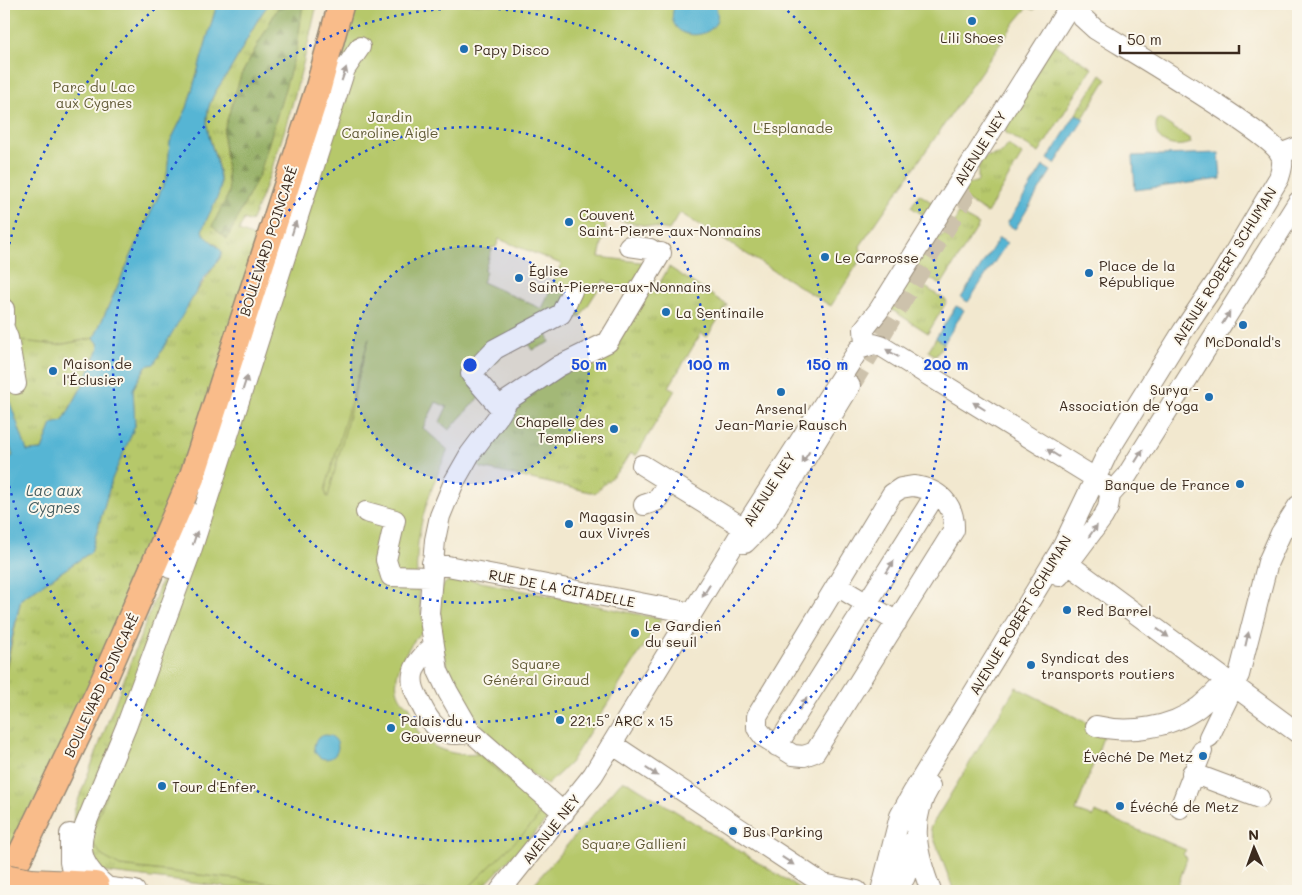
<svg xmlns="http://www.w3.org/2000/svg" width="1302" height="895" viewBox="0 0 1302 895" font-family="Mali,sans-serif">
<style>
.grass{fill:url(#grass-tufts);stroke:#787944}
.forest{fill:url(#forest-firs);stroke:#666b3e}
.green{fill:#b6c86b;stroke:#787944;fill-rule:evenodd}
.water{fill:#56b5d4;stroke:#487079}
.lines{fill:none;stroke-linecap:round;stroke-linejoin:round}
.minor-tunnel{stroke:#cdc2ac;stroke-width:20;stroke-dasharray:20 10;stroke-linecap:butt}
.minor-casing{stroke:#968976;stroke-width:22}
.major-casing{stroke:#968976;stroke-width:28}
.highway-casing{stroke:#968976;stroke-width:30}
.minor{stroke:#fff;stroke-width:20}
.major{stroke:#f9bc8a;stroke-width:25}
.highway{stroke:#f9bc8a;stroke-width:28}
.highway-bridge-casing{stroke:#968976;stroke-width:30;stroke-linecap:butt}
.highway-bridge{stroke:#f9bc8a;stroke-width:28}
.oneway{fill:#a79f9a}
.ring{fill:none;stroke:#1d4ed8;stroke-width:2.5;stroke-dasharray:2.5 5}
.poi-dot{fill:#1f6fb2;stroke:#fbf7ec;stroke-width:2}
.labels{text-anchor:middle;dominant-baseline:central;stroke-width:4;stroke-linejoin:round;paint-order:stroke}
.poi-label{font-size:14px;fill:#3b2a1e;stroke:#fbf7ec;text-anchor:start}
.park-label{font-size:14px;fill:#605935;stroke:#fbf7ec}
.street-label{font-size:14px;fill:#3b2a1e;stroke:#fbf7ec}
.water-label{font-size:15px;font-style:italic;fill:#445b5e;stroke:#fbf7ec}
.centre{fill:#1d4ed8;stroke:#fbf7ec;stroke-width:2.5}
.ring-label{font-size:15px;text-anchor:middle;font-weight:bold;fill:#1d4ed8;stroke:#fbf7ec;stroke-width:4;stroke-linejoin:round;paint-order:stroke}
</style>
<defs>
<pattern id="grass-tufts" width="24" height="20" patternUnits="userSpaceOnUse" patternTransform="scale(1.25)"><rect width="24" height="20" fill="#b6c86b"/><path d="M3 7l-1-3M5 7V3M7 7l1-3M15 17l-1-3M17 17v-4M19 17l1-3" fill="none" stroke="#9dac5c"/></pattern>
<pattern id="forest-firs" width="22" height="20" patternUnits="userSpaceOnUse" patternTransform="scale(1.25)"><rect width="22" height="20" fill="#90ac5f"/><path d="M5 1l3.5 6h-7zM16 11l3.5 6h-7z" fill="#778c4e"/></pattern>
</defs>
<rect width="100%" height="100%" fill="#fbf7ec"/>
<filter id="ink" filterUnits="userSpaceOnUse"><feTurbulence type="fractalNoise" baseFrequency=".02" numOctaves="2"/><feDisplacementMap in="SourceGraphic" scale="10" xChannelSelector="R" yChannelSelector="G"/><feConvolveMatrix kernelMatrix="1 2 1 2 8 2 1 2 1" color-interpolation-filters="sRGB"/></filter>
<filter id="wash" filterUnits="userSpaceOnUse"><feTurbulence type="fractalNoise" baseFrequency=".0096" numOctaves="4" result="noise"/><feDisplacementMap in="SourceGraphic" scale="20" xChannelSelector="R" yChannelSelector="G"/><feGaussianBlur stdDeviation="1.12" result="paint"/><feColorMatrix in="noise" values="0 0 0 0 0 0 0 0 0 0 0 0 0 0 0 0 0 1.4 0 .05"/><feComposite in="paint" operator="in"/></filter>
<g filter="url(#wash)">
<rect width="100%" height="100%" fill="#f2e8cf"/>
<path class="grass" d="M269 4H317C301 78 281 152 251 222L244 219 239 231 262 240 188 461 75 732 11 848 4 852V679L21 599 91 552 112 479 135 426 133 389 146 366 220 258 217 245 207 239 202 231C206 218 218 200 220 189 223 164 205 139 207 117 209 94 224 82 234 63 246 43 254 22 269 4Z
M1053 43 1092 68 1039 153 1006 133C1003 119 1011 117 1020 109L1021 96Z
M1101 74 1107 79 1083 118 1076 114Z
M1008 145 1022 155 987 213 960 196 967 185 978 181V166L985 157 1002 153Z
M408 208 328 499 120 866 342 891H258L103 872 73 832 74 811 203 472 370 314Z
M958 213 979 225 941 285 913 269 931 240C946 236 954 228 958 213Z
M669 267 727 305 707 337 701 333 700 335 669 387 675 390 636 456 630 453 620 469 595 493 481 468 473 460 510 404 611 346 651 279 658 286Z
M908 276 947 301 928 333 889 308Z
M4 330 58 345 94 338 98 343 99 348 84 383 63 421 52 424 42 450 27 451 4 461Z
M936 338 944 343 936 356 928 351Z
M481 748 545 808 547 820 479 891H465L537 807 473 750Z"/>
<path class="forest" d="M280 4H303L297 48 260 173 227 239 212 226 229 193 223 133 241 75Z"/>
<path class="green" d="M4 4H217L187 108 170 142 167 177 94 338 58 345 21 341 4 330Z
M341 4H1039L1034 10 1028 7 1016 21 860 246 862 257 831 306 680 213 669 230 605 218 604 225 606 226 599 257 648 263 629 295 604 280 581 316 546 332 550 342 532 350 526 340 499 357 500 359 483 371 500 397H479L449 430 440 422 447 407 436 402 423 428 448 450C433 483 418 520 417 557 415 581 421 606 424 630 405 647 381 690 410 707 413 715 412 720 416 728 426 749 456 757 478 754L538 807C539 816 537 820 530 827L465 891H342L120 866 102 856 90 839 209 512ZM499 239 561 264 542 309 482 282 486 272 484 271 492 249 490 248 496 247ZM369 338 328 497H327L325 490Z
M1160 119 1190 139 1191 143C1173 150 1151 142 1157 121Z
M919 194 939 207 931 220 911 207Z
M457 577 661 619 570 763 547 785C489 744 439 689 439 613 439 595 436 584 457 577Z
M1016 687 1105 732 1076 811 1093 817 1095 812 1186 850 1183 854 1187 858 1176 891H954L930 828Z
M624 781 630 783 804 891H528L620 783Z"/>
<path class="water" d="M217 4H269C254 22 246 43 234 63 224 82 209 94 207 117 205 139 222 164 220 189 218 200 206 218 202 231 207 240 216 243 222 252L220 258 203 280 154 364 146 366 133 389 135 426 112 479 91 552 21 599 4 672V461L13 456 4 427V385L27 451 42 450 52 424 63 421 84 383 99 348 98 343 94 338 167 177 170 142 187 108Z
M675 4H715C731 44 658 46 675 4Z
M1076 114 1084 119 1055 164 1048 159Z
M1219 153 1221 179 1135 190 1133 156Z
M1043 166 1051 171 1015 229 1007 224Z
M999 238 1007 243 968 302 961 298Z
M956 306 964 310 944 343 936 338Z
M314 747a12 12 0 1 1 24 0a12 12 0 1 1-24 0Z"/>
</g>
<g filter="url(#ink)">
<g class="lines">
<path class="minor-tunnel" d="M850 386 964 198 947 186"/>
<defs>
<path id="minor" d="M1280 154 1298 147
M629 246 650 249 660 255
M4 309V322
M4 328 8 338 16 384
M865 345 864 329 879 310 1071 4
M502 410 471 374 495 349 561 314 572 291
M642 465 744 528
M913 486C939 489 955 504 954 530L815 752 804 756 793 755 764 737 757 728V716L892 494 901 488Z
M644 505 656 501 669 482
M366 512 395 520 386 560 391 576 430 577
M745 543 767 521 850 386
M432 563 692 613
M1067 563 1298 733
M170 568 177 550 186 509
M1059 576 1103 517 1108 508 1110 495 1126 477 1298 202
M837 586 897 622
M433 647C424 654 415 663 413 674 411 684 415 692 419 700 430 725 441 740 471 732
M1096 726C1129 734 1171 728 1199 707 1209 699 1218 689 1227 680
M1209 737 1239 675 1268 562 1281 533 1298 506
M612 744 823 884 857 891
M777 746 935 495
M1192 773 1259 798
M930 786C908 821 917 855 931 891
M1180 808 1202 751
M564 813 471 732 448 692 438 671 429 613 435 540 440 516 454 482 470 454 500 414 508 400 559 366 608 342 661 253
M70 834V862L72 871 95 886 135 891
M108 888C86 870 76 855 85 826L126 727 191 551 345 69 360 47
M500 891 593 775 744 528 859 349 874 344 881 346 1095 478 1106 486 1110 495
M881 891 900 816 912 794 1063 546 1108 452 1183 331 1221 275 1279 178C1281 171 1284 163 1281 155 1271 133 1125 48 1095 29L1083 18 1074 4
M896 891 905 877 914 840"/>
<path id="major" d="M4 889 99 691 192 477 318 89 341 4"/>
<path id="highway" d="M31 883 95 886"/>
</defs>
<use href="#minor" class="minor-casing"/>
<use href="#major" class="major-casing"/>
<use href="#highway" class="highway-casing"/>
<use href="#minor" class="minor"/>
<use href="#major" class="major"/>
<use href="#highway" class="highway"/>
<defs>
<path id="highway-bridge" d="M4 878 31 883"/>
</defs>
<use href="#highway-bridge" class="highway-bridge-casing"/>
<use href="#highway-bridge" class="highway-bridge"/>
</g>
<defs><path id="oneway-solid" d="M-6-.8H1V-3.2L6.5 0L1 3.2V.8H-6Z" transform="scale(1.25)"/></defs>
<g class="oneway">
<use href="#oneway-solid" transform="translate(344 74) rotate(-71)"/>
<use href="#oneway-solid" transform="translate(294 228) rotate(-72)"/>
<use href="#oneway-solid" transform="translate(1226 318) rotate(-58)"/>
<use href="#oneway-solid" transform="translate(892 353) rotate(-149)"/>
<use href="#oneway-solid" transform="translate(245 383) rotate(-72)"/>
<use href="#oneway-solid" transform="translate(979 406) rotate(-148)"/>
<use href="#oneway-solid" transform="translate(1053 453) rotate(-148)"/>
<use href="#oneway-solid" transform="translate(1139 456) rotate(-58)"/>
<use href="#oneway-solid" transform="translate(806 457) rotate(122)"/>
<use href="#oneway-solid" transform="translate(1093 531) rotate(-54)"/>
<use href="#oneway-solid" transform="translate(195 538) rotate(-72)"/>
<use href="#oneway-solid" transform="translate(890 567) rotate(-58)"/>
<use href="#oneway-solid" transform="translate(706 591) rotate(122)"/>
<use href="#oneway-solid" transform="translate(1163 633) rotate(36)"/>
<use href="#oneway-solid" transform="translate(1247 639) rotate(-77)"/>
<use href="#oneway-solid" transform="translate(803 704) rotate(-58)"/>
<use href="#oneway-solid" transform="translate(652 772) rotate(33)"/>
<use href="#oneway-solid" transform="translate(788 861) rotate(34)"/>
</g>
</g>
<circle cx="470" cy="365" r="119" fill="#1d4ed8" fill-opacity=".12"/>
<g class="ring">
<circle cx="470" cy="365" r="119"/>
<circle cx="470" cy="365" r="238"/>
<circle cx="470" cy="365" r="357"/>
<path d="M4 266A476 476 0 0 1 158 6M782 6A476 476 0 1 1 4 464"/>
</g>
<g class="poi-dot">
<circle cx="972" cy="21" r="5"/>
<circle cx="464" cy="49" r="5"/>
<circle cx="569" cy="222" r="5"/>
<circle cx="825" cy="257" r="5"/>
<circle cx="1089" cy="273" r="5"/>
<circle cx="519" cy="278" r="5"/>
<circle cx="666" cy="312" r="5"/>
<circle cx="1243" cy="325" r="5"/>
<circle cx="53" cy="371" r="5"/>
<circle cx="781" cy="392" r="5"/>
<circle cx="1209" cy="397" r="5"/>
<circle cx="614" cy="429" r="5"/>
<circle cx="1240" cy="484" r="5"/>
<circle cx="569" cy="524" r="5"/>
<circle cx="1067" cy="610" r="5"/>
<circle cx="635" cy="633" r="5"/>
<circle cx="1031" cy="665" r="5"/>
<circle cx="560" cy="720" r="5"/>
<circle cx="391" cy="728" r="5"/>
<circle cx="1203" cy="756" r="5"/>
<circle cx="162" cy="786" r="5"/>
<circle cx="1120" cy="806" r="5"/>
<circle cx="733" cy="831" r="5"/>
</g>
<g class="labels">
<g class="poi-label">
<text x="972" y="37" text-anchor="middle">Lili Shoes</text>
<text x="474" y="49">Papy Disco</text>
<text x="579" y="214">Couvent<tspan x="579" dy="16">Saint-Pierre-aux-Nonnains</tspan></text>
<text x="835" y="257">Le Carrosse</text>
<text x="1099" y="265">Place de la<tspan x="1099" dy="16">République</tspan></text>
<text x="529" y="270">Église<tspan x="529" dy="16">Saint-Pierre-aux-Nonnains</tspan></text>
<text x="676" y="312">La Sentinaile</text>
<text x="1243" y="341" text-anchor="middle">McDonald's</text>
<text x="63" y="363">Maison de<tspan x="63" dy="16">l'Éclusier</tspan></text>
<text x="1199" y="389" text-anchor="end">Surya -<tspan x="1199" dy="16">Association de Yoga</tspan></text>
<text x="781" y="408" text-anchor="middle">Arsenal<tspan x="781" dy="16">Jean-Marie Rausch</tspan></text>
<text x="604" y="421" text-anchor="end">Chapelle des<tspan x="604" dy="16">Templiers</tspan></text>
<text x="1230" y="484" text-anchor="end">Banque de France</text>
<text x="579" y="516">Magasin<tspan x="579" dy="16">aux Vivres</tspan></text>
<text x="1077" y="610">Red Barrel</text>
<text x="645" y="625">Le Gardien<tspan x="645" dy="16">du seuil</tspan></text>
<text x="1041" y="657">Syndicat des<tspan x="1041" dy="16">transports routiers</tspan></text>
<text x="401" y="720">Palais du<tspan x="401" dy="16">Gouverneur</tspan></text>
<text x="570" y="720">221.5° ARC x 15</text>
<text x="1193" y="756" text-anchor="end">Évêché De Metz</text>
<text x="172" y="786">Tour d'Enfer</text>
<text x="1130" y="806">Évéché de Metz</text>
<text x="743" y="831">Bus Parking</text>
</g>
<g class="park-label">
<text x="94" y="86">Parc du Lac<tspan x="94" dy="16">aux Cygnes</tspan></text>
<text x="390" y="116">Jardin<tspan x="390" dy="16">Caroline Aigle</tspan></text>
<text x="793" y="127">L'Esplanade</text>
<text x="536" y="663">Square<tspan x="536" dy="16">Général Giraud</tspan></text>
<text x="634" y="843">Square Gallieni</text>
</g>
<g class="street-label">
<text transform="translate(980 148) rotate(-58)">AVENUE NEY</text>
<text transform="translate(268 241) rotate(-72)">BOULEVARD POINCARÉ</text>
<text transform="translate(1224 266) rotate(-58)">AVENUE ROBERT SCHUMAN</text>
<text transform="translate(769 489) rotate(-58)">AVENUE NEY</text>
<text transform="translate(562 588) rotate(11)">RUE DE LA CITADELLE</text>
<text transform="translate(1020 615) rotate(-59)">AVENUE ROBERT SCHUMAN</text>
<text transform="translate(101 685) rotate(-65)">BOULEVARD POINCARÉ</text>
<text transform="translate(551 829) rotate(-52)">AVENUE NEY</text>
</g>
<g class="water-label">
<text x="54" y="490">Lac aux<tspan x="54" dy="17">Cygnes</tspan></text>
</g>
</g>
<circle cx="470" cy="365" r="8" class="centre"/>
<g class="ring-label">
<text x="589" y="370">50 m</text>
<text x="708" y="370">100 m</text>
<text x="827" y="370">150 m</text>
<text x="946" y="370">200 m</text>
</g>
<rect width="1302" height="895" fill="none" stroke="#fbf7ec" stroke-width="20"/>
<g transform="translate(1254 848) rotate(358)" stroke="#fbf7ec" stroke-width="4" paint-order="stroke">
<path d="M0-4L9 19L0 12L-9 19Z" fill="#3b2a1e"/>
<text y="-8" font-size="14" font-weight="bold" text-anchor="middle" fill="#3b2a1e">N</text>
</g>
<path d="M1120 45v8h119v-8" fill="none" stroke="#3b2a1e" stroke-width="2.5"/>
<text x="1127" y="45" font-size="15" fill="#3b2a1e" stroke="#fbf7ec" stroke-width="4" paint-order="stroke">50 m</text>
</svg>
